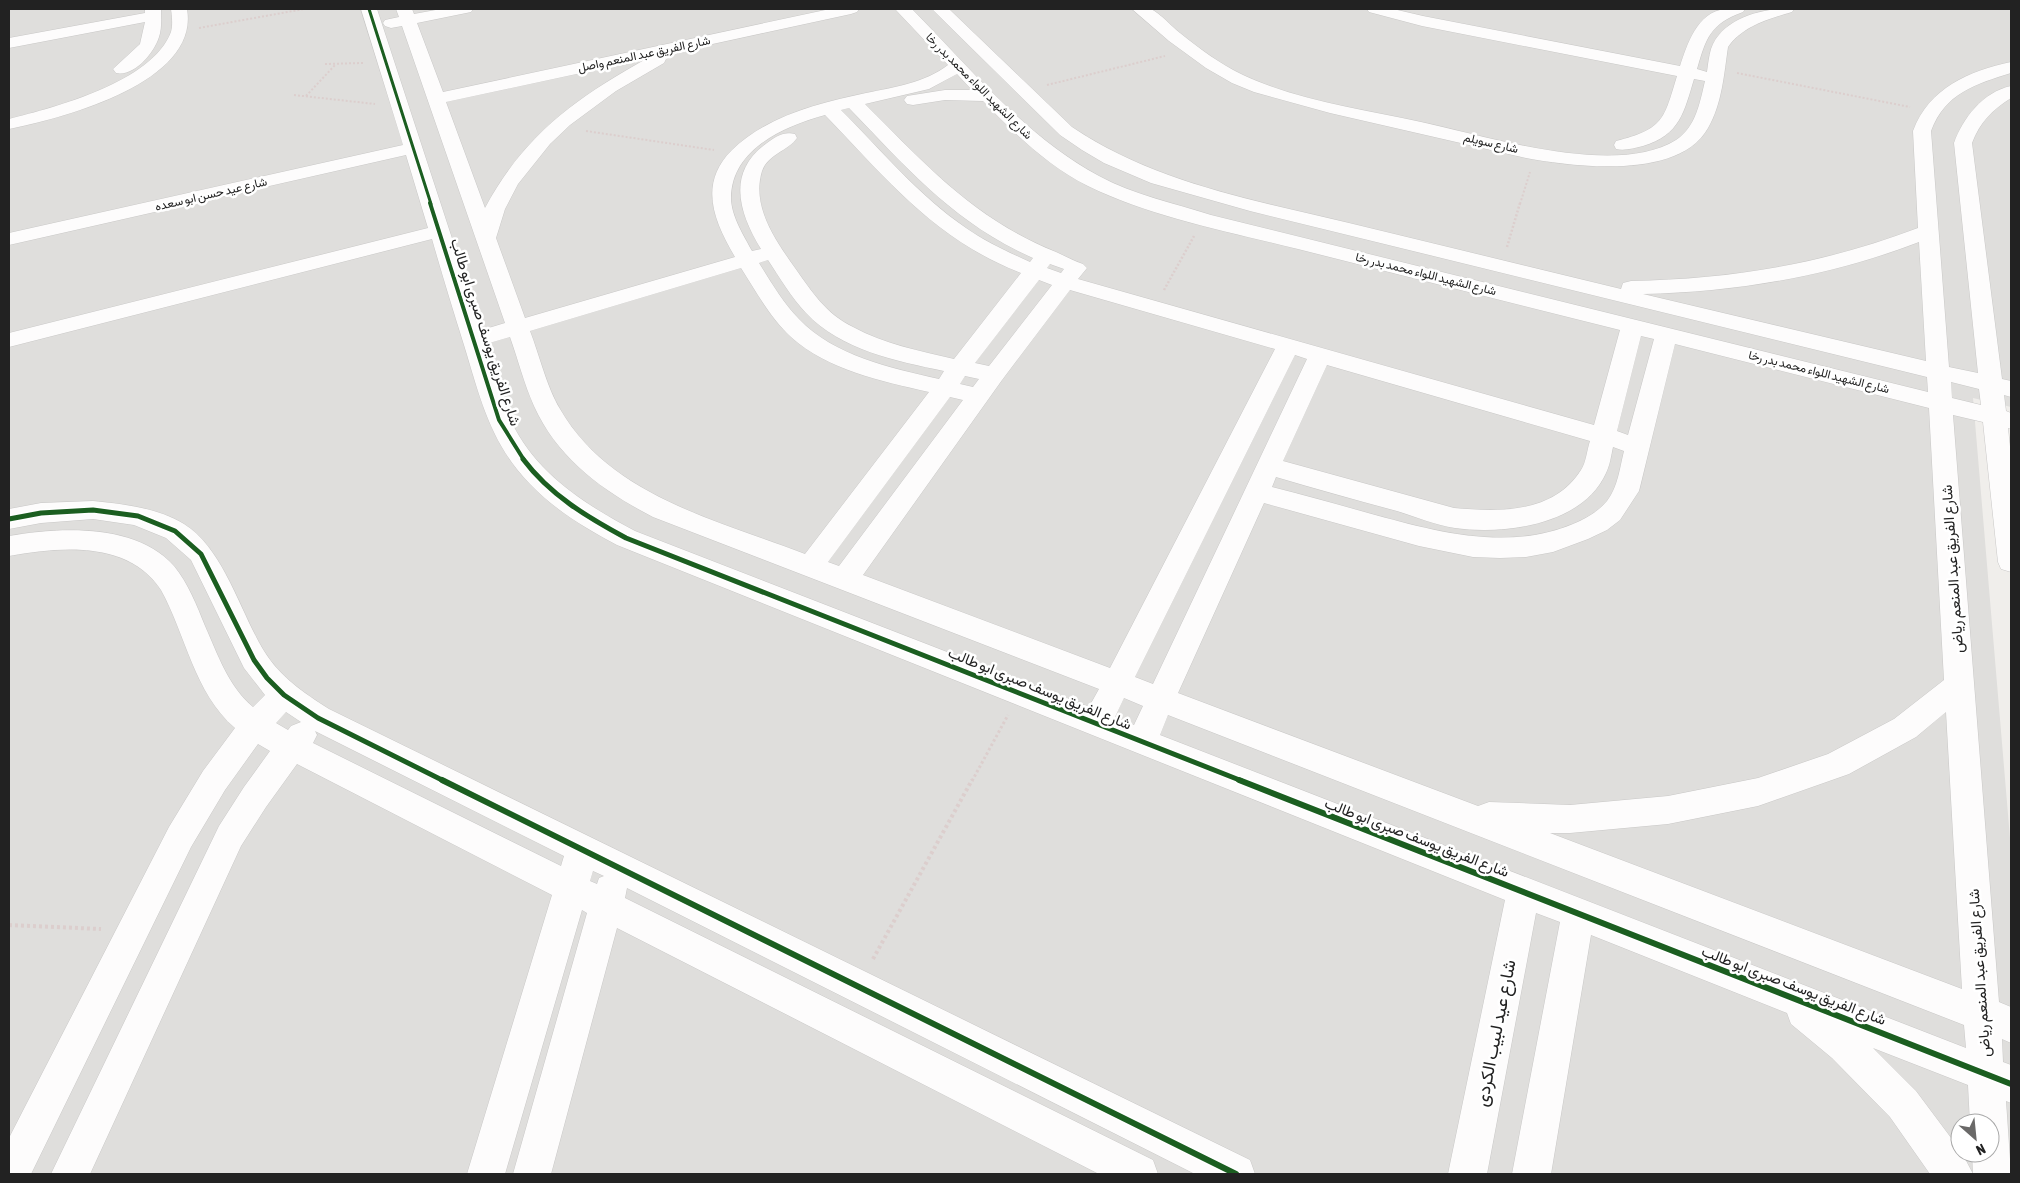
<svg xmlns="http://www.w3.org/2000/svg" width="2020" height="1183" viewBox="0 0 2020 1183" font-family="'Asap Condensed',Vazirmatn,sans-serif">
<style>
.residential{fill:#dfdedc;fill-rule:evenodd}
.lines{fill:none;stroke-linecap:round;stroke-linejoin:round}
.minor-casing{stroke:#c9c8c7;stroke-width:1}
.path-far3{stroke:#dccecd;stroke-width:2;stroke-dasharray:2 2;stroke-linecap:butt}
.path-far2{stroke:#dccecd;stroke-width:2.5;stroke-dasharray:2 2;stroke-linecap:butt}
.path-far1{stroke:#dccecd;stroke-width:3;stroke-dasharray:2.5 2.5;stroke-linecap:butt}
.path{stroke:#dccecd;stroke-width:4;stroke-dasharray:3 3;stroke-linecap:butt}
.minor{fill:#fdfcfc;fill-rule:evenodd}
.cycleway-far3-casing{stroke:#fff;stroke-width:5}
.cycleway-far2-casing{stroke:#fff;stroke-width:6}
.cycleway-far1-casing{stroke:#fff;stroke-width:8}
.cycleway-casing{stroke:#fff;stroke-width:9}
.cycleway-far3{stroke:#1b5e20;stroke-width:3}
.cycleway-far2{stroke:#1b5e20;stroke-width:4}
.cycleway-far1{stroke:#1b5e20;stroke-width:5}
.cycleway{stroke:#1b5e20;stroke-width:6}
.labels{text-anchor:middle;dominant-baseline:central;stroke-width:5;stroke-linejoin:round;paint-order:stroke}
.far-street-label{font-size:12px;fill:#222;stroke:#fff}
.street-label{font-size:15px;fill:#222;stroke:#fff}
.near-street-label{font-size:18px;fill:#222;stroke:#fff}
</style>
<rect width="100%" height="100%" fill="#f0eeeb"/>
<path class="residential" d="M9 9H2011V407L1973 398 2011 850V1174H9ZM1960 1123H1990V1153H1960Z"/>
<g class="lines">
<defs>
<path id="minor" d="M145 9H161C161 18 162 28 159 37 154 53 134 77 116 73L113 69 140 44 145 22 9 48V38L145 13Z
M171 9H187C200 83 62 118 9 129V119C56 107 152 82 171 32 173 25 172 16 171 9Z
M361 9H377L482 330 505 323 402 26 391 28 385 26 383 23 385 20 399 17 396 9H412L414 14 441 9H473L471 12 417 23 443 92 830 9H859L857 12 851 14 662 55 666 59 664 63 616 91 570 125 550 144 518 184 505 209 496 238 525 318 735 257C714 221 698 184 732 150 767 116 819 103 866 93 895 87 924 83 948 65L895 9H912C970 68 1025 136 1099 176 1134 195 1174 203 1211 215L1928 392 1927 377 1250 211 1151 183 1104 163 1082 150 1060 135 932 9H949L1072 127C1155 183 1254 200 1349 223 1440 245 1530 267 1621 289L1623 283 1631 281C1733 279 1823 264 1918 228L1913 131C1929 88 1969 71 2011 62V73C1976 84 1945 93 1931 131L1949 367 1978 373 1954 143C1963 118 1983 92 2011 86V98C1992 110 1980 122 1972 143L2002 379 2011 381V397L2004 395 2006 411 2011 413V429L2008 428 2011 456V572L2001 569 1998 562 1983 422 1953 415 1999 1002 2011 1007V1043L2002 1039 2003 1062 2011 1065V1103L2006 1101 2011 1174H1930L1890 1117 1832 1058 1791 1024 1787 1013 1591 935 1551 1174H1512L1560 922 1536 913 1487 1174H1448L1505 900 617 545C585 528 555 510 530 484 490 443 480 397 464 345 453 310 442 274 432 239L9 347V333L428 228 406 155 9 245V233L403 145ZM646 59C576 98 524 135 485 208L446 102ZM957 74 972 90H945L907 96 904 100 907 104 913 105 945 100 983 101C1014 133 1048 166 1088 186 1151 217 1230 232 1298 249 1405 276 1512 303 1620 330L1594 425 1078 279 1087 268 1083 264C1074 261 1065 256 1056 252 974 219 926 165 865 104L929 89ZM849 108C908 169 954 223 1033 258L1030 262C1008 252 986 242 966 228 919 196 881 150 841 110ZM825 115C888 180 934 239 1021 273L954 359C920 351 884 344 853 327 826 314 812 292 795 268 776 241 751 207 762 171 768 154 788 151 797 138L795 134C784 131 775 137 767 143 726 172 739 213 761 249L752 251C744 236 731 216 731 198 731 149 785 126 825 115ZM1919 242 1926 361 1643 294C1737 292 1831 276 1919 242ZM768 260C780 278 791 297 806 313 841 350 896 361 944 371L939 379C891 368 834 356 799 319 783 303 771 282 759 263ZM1050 264 1064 269 1061 273 1047 268ZM741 268C756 291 770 318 791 337 828 370 881 381 929 392L805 554C717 520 610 496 560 409 547 388 539 354 530 331ZM1039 280 1052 285 989 366 975 363ZM1070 290 1275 349 1110 668 863 575 1002 380ZM1641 336 1654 339 1628 435 1617 431ZM510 337C518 359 524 384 534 406 558 459 603 491 653 517L1099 689 1089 707 635 531C586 505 536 474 511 421 500 397 494 369 486 344ZM1675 344 1929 408 1944 680 1894 719 1828 754 1758 778 1668 796 1570 805 1489 802 1478 806 1178 693 1264 503 1419 546 1473 557 1500 558 1526 557 1553 552 1588 539 1607 530 1620 520 1639 491ZM1295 355 1307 359 1153 684 1135 677ZM1327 365 1590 441C1587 450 1586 463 1581 470 1553 514 1499 512 1454 508L1283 461ZM965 376 979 379 973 387 960 384ZM1951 382 1979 389 1981 405 1952 398ZM950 397 963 400 839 566 828 562ZM1613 447 1624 451C1620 467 1618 487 1607 501 1598 512 1585 519 1573 524 1506 552 1434 531 1368 513 1336 504 1304 495 1272 487L1276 477C1316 489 1356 500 1397 511 1416 517 1436 525 1455 528 1504 535 1583 525 1606 473 1610 465 1611 456 1613 447ZM1124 698 1143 706 1134 725 1115 717ZM1946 712 1962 989 1550 833H1570L1668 824 1758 806 1849 774 1916 737ZM1168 715 1964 1025 1966 1048 1160 735ZM1873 1048 1968 1085 1970 1123H1990V1153H1972L1973 1174 1962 1153H1960V1150L1916 1091Z
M1132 9C1137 9 1146 7 1151 9 1161 14 1171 26 1180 33 1200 49 1220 64 1243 75 1299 101 1362 109 1421 122 1487 136 1615 178 1676 140 1696 127 1700 102 1705 81L1694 79C1684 112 1680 135 1643 146 1634 148 1625 151 1616 149L1614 145 1616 141C1664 129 1664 119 1677 76L1422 26 1369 12 1367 9H1393L1423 16 1680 66C1687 45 1697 12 1725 9 1731 8 1738 9 1745 9L1743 12C1710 24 1706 38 1697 69L1707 72C1708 64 1709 56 1711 49 1722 17 1766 7 1794 9L1792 12C1768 19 1743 26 1728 47 1724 74 1722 104 1708 128 1679 180 1575 167 1526 158L1330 113 1254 92 1232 83 1206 68 1169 41Z
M93 501C123 504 158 508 184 524 224 549 240 612 264 651 280 677 304 693 329 709L1250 1160 1255 1174H1195L627 888 625 898 1153 1160 1158 1174H1099L617 928 551 1174H513L587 913 582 910 505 1174H467L552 895 297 764 266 807 241 846 90 1174H51L219 826 244 787 270 751 258 744 225 790 191 847 31 1174H9V1138L169 827 203 771 235 728C194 693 186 635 161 590 128 540 60 547 9 556V536C60 527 136 523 174 566 188 583 197 606 205 626 218 655 228 686 253 707L265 695 244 668 191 560 166 538 134 525 93 519 41 523 9 529V509L41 503ZM286 712 301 722 291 726 288 730 276 723ZM315 731 564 856 561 866 313 743 317 735ZM593 871 604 876 599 878 597 884 590 881Z"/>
</defs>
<use href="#minor" class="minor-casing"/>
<path class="path-far3" d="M199 28 304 9
M325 64 363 63
M1737 73 1910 107
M1047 85 1165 56
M294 95 375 104
M306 96 336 64
M586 131 714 150
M1520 204 1530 172"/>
<path class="path-far2" d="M1507 247 1520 203
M1164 290 1194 236"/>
<path class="path-far1" d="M972 781 1008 715"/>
<path class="path" d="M9 925 101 929
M873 959 972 780"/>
<use href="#minor" class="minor"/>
<defs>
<path id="cycleway-far3" d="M369 9 431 204"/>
<path id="cycleway-far2" d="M430 203 499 420 524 460"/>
<path id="cycleway-far1" d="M523 459C550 495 587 517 626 538L1242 781
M9 519 41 513 93 510 138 516 175 531 201 554 254 660 267 678 284 695 318 718 444 781"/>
<path id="cycleway" d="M442 780 1236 1174
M1239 780 2011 1084"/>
</defs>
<use href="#cycleway-far3" class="cycleway-far3-casing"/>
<use href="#cycleway-far2" class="cycleway-far2-casing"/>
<use href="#cycleway-far1" class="cycleway-far1-casing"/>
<use href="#cycleway" class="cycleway-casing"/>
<use href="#cycleway-far3" class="cycleway-far3"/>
<use href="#cycleway-far2" class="cycleway-far2"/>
<use href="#cycleway-far1" class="cycleway-far1"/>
<use href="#cycleway" class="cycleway"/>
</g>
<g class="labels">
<g class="far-street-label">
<text transform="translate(644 54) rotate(-12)">شارع الفريق عبد المنعم واصل</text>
<text transform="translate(979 86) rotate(45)">شارع الشهيد اللواء محمد بدر رخا</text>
<text transform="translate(1491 143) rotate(13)">شارع سويلم</text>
<text transform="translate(211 194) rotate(-13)">شارع عيد حسن ابو سعده</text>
<text transform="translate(1426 274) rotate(14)">شارع الشهيد اللواء محمد بدر رخا</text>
<text transform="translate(1819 372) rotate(14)">شارع الشهيد اللواء محمد بدر رخا</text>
</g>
<g class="street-label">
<text transform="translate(486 332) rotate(72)">شارع الفريق يوسف صبرى ابو طالب</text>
<text transform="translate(1952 569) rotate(-94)">شارع الفريق عبد المنعم رياض</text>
<text transform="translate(1040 688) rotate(22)">شارع الفريق يوسف صبرى ابو طالب</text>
<text transform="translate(1417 837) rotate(21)">شارع الفريق يوسف صبرى ابو طالب</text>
<text transform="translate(1979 973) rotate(-94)">شارع الفريق عبد المنعم رياض</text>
<text transform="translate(1794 985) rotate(21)">شارع الفريق يوسف صبرى ابو طالب</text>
</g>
<g class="near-street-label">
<text transform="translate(1495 1033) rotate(-79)">شارع عيد لبيب الكردى</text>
</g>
</g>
<rect width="2020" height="1183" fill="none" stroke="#222222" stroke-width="20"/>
<g transform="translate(1975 1138) rotate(153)"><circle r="24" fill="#ffffff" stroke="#a7a7a7"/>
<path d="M0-4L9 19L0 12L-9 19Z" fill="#6a6968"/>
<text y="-8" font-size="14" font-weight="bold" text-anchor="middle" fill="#222222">N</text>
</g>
</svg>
